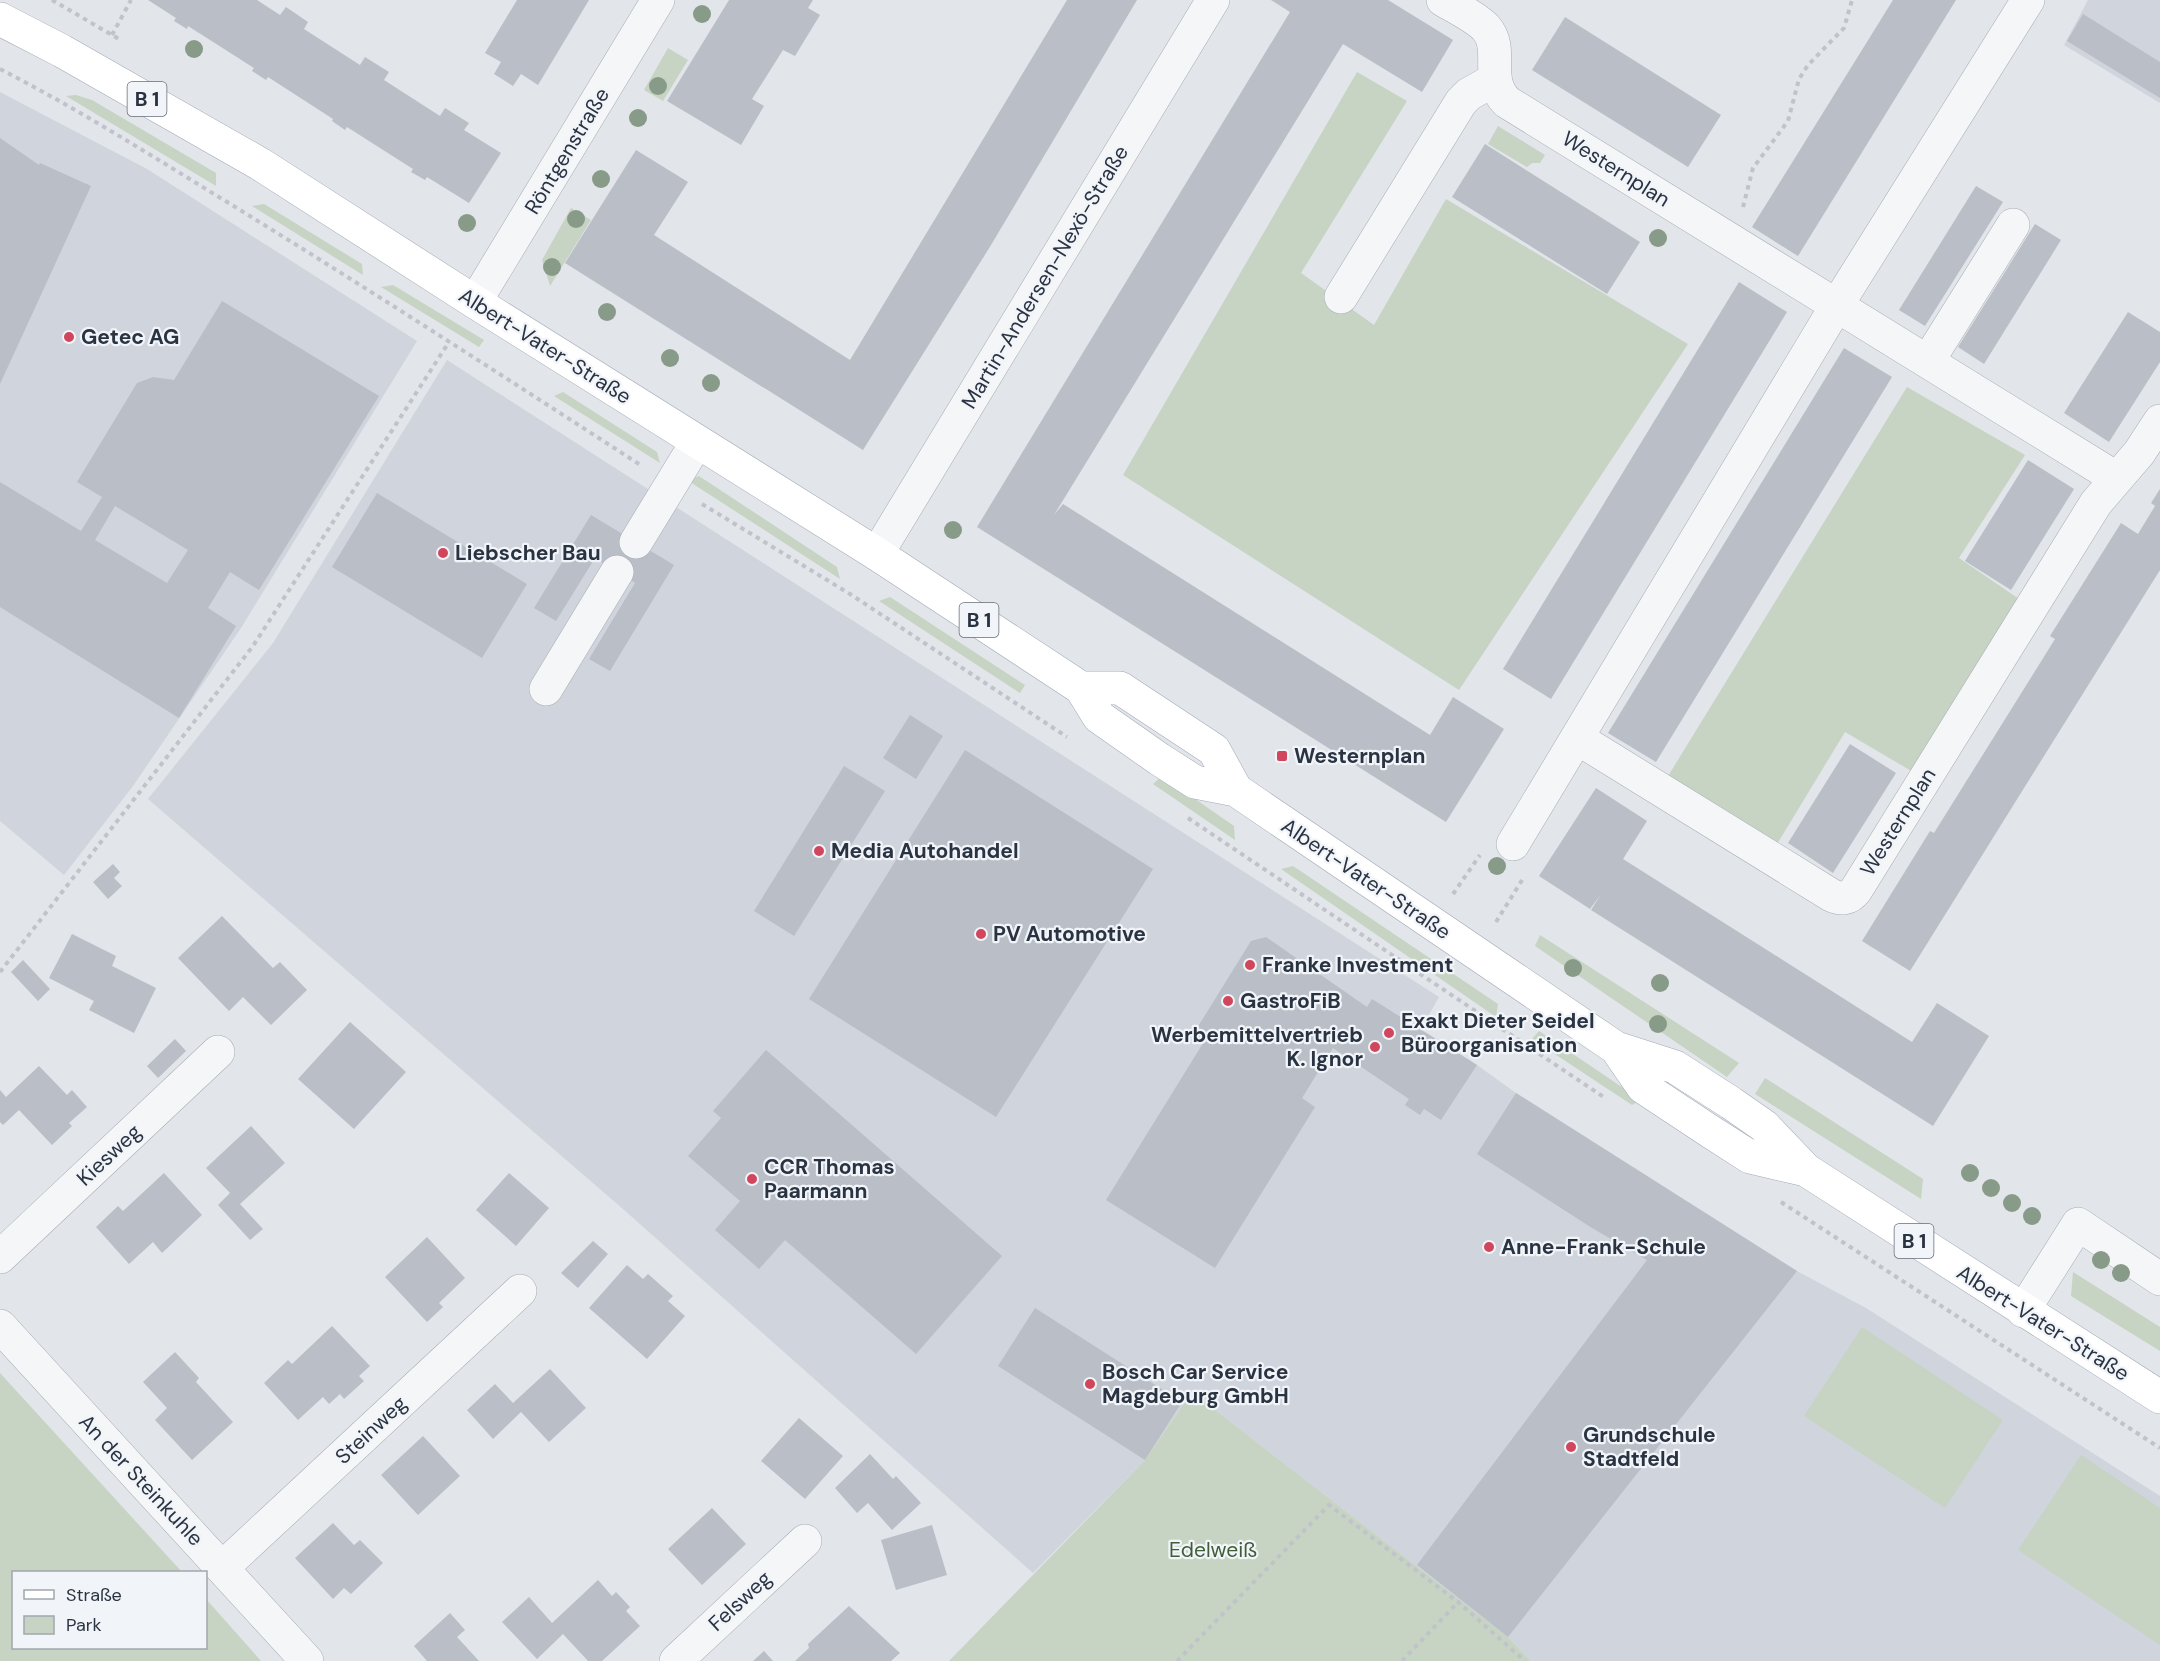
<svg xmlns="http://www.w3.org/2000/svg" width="2160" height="1661" viewBox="0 0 2160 1661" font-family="'DM Sans',sans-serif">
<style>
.built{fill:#d0d4dc}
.green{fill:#c7d4c3}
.building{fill:#b9bec7;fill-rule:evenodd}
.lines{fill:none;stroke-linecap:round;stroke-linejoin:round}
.minor-casing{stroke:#a7acb4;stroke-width:34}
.major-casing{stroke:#a1aab6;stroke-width:34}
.path{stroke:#c0c3c9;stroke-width:4;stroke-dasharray:4.5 4.5;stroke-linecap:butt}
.minor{stroke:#f5f6f8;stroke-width:33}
.major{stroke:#fff;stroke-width:33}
.tree{fill:#889b88}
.poi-dot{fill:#d0465d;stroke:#f1f4f8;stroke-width:2}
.labels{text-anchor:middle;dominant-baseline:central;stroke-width:4.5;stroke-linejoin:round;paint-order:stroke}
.shield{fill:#f1f4f8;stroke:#666d79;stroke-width:1.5}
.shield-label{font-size:20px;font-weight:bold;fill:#2a3342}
.street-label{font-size:21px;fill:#2a3342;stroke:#f1f4f8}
.poi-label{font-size:21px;font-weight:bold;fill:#2a3342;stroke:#f1f4f8;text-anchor:start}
.park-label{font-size:21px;fill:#3f5e37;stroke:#f1f4f8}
</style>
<rect width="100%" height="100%" fill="#e2e5ea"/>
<path class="built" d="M2088 0H2160V103L2064 45Z
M0 92 147 169 417 341 241 628 133 786 64 875 0 821Z
M447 360 1439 997 1421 1029 1477 1065 1516 1093 1797 1271 1866 1308 2160 1496V1661H1531L1508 1637 1192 1392 1145 1460 1033 1573 623 1209 148 799 273 643Z"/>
<path class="green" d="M668 48 688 60 663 101 644 90Z
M1357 72 1407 101 1301 273 1374 325 1446 199 1688 344 1459 690 1123 475Z
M76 95 92 100 216 173V186L66 96Z
M1498 126 1545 155 1540 163H1532L1527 167 1488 144Z
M264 204 362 264 363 275 252 206Z
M571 208 591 220 550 286 542 260Z
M393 285 484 340 479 347 381 287Z
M1907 387 2025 455 1959 558 2022 601 1913 772 1845 732 1774 849 1665 781Z
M563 392 657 452 660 463 554 396Z
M699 476 837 567 840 579 687 480Z
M890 597 1025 685 1020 693 879 601Z
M1162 776 1234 826 1235 840 1153 784Z
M1293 866 1498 1004 1496 1017 1281 869Z
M1540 935 1739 1063 1727 1077 1535 946Z
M1539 1031 1641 1100 1632 1105 1532 1039Z
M1765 1078 1923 1179 1921 1199 1755 1094Z
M2073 1272 2160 1327V1351L2071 1296Z
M1862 1327 2003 1420 1945 1508 1804 1416Z
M0 1373 182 1572H14V1648H206V1599L261 1661H0Z
M1192 1392 1508 1637 1531 1661H949L1145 1460Z
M2081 1455 2160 1508V1645L2018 1550Z"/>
<path class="building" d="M148 0H257L280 15 286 7 308 22 304 29 360 65 365 57 389 72 384 80 440 116 445 108 469 123 464 130 501 153 469 203 427 177 425 180 411 172 413 169 347 127 345 130 332 121 333 119 268 77 266 80 252 71 254 68 188 26 187 29 174 21 176 18Z
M517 0H589L538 85 521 74 513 86 494 74 501 62 485 53Z
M729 0H813L808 8 820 15 795 56 783 50 752 99 764 106 741 145 667 101Z
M1067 0H1137L991 245 863 450 565 263 636 150 688 182 654 235 850 360Z
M1271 0H1388L1453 40 1422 92 1343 44 1054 515 1063 504 1430 735 1453 697 1504 729 1446 822 977 527 1290 12Z
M1893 0H1956L1798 256 1752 227Z
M2083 14 2160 62V98L2067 41Z
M1565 17 1721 115 1688 167 1532 70Z
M0 138 39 165 40 163 91 186 0 384Z
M1485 144 1640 242 1607 294 1452 197Z
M1976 186 2003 202 1925 326 1899 310Z
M2035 224 2061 240 1984 364 1958 347Z
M1739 282 1787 312 1551 699 1503 669Z
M222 301 379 396 259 590 230 572 208 608 236 626 179 718 0 607V482L81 531 102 497 77 482 137 383 153 377 174 380ZM115 506 188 550 167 583 95 540Z
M2128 312 2160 332V362L2109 442 2064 413Z
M1844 348 1892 377 1656 762 1608 733Z
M2028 460 2074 489 2011 590 1965 561Z
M2160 489V570L1910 971 1862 941 1930 831 1934 833 2055 639 2050 636 2121 523 2138 534 2155 506 2151 503Z
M377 493 527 584 482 658 332 567Z
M591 515 674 565 610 671 589 659 635 583 595 558 556 621 534 608Z
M910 715 943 736 916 779 883 758Z
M1850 744 1896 773 1833 873 1788 843Z
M965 750 1153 869 996 1117 809 999Z
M844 766 885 791 794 936 754 911Z
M1596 788 1647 821 1623 859 1816 981 1912 1042 1937 1003 1989 1036 1933 1126 1591 910 1601 894 1590 909 1539 876Z
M113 864 120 872 114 878 122 886 108 899 93 882Z
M222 916 273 968 280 962 307 990 271 1025 243 997 229 1011 178 958Z
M72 934 116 956 112 966 156 988 134 1033 89 1010 94 1001 49 978Z
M1266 937 1367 1007 1372 999 1477 1065 1441 1120 1424 1109 1420 1115 1405 1105 1409 1099 1333 1048 1302 1098 1315 1107 1215 1268 1106 1200 1205 1040 1194 1033 1251 941Z
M23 960 50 989 38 1001 11 972Z
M350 1022 406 1072 354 1129 298 1079Z
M175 1039 186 1051 158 1078 147 1066Z
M766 1050 1002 1256 916 1354 785 1240 759 1269 715 1230 740 1201 688 1156 721 1118 713 1111Z
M39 1066 67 1095 72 1090 87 1107 69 1123 72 1126 52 1145 19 1110 3 1125 0 1122V1090L6 1097Z
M1516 1093 1797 1271 1508 1637 1417 1565 1647 1260 1592 1228 1477 1154Z
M251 1126 285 1163 240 1204 263 1229 250 1240 218 1205 230 1193 206 1168Z
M164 1173 202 1215 162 1253 153 1242 129 1264 96 1227 118 1206 123 1211Z
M509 1173 549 1208 516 1246 476 1210Z
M427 1237 465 1278 439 1303 443 1307 427 1322 385 1277Z
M593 1241 608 1254 578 1288 561 1273Z
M627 1265 643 1279 648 1274 673 1296 668 1301 685 1316 647 1359 589 1308Z
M1035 1308 1182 1402 1145 1460 998 1366Z
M332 1326 370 1366 359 1376 364 1381 344 1399 340 1394 329 1404 323 1397 298 1420 264 1383 288 1360 292 1364Z
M175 1352 199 1378 196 1382 233 1422 192 1460 155 1420 167 1408 143 1382Z
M550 1369 586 1408 549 1442 521 1412 493 1439 467 1410 495 1384 513 1403Z
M799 1418 843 1456 805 1499 761 1461Z
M423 1436 460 1476 418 1515 381 1475Z
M870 1454 893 1479 896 1476 921 1503 892 1530 868 1503 857 1513 835 1488Z
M712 1508 746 1544 702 1585 668 1549Z
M333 1523 354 1545 360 1540 383 1563 351 1594 344 1588 333 1599 295 1558Z
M932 1525 947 1575 896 1590 881 1540Z
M598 1580 612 1596 616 1592 630 1607 626 1611 640 1626 602 1661H588L563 1634 537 1659 502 1622 529 1597 552 1623Z
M849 1606 900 1653 891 1661H795L809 1648 808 1644Z
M450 1613 465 1630 457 1637 479 1661H427L414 1646Z
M764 1651 773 1661H753Z"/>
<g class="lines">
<defs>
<path id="minor" d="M1443 0C1455 7 1477 18 1486 28 1505 50 1483 78 1507 102L2116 478
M1341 297 1461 102 1469 94 1494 80
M475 302 658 0
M1928 361 2013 225
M636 542 697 442
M877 554 1213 0
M546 689 617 572
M1577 738 1831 895C1841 900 1849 899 1856 890L2096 503 2139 453 2160 421
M1513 844 1837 305 2028 0
M0 1257 218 1052
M2023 1311 2078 1224 2160 1279
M0 1326 307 1661
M222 1568 520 1291
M676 1661 805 1541"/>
<path id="major" d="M0 19 62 51 260 164 475 302 877 554 1081 688 1099 717 1159 759 1195 782 1236 790 1616 1048 1675 1067 1731 1103 1764 1126 1806 1170 2160 1397
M1081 688H1120L1214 750 1236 790
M1616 1048 1643 1087 1711 1132 1750 1157 1806 1170"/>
</defs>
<use href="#minor" class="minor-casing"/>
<use href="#major" class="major-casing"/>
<path class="path" d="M52 0 119 39
M112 35 131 0
M0 69C80 110 155 158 232 205 370 290 506 378 642 466
M1743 207 1753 168 1788 121 1799 79 1808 65 1844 28 1852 0
M702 504 850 594 1067 737
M1188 818 1605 1098
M1453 894 1480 855
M1496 922 1524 877
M0 972 253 646 449 342
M1781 1202 2160 1448
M1177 1661 1329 1505 1458 1602 1525 1661
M1402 1661 1458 1602"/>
<use href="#minor" class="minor"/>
<use href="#major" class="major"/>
</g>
<g class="tree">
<circle cx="702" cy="14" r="9"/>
<circle cx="194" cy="49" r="9"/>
<circle cx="658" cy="86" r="9"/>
<circle cx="638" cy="118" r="9"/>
<circle cx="601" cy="179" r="9"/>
<circle cx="576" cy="219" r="9"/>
<circle cx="467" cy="223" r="9"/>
<circle cx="1658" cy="238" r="9"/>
<circle cx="552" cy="267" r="9"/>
<circle cx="607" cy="312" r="9"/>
<circle cx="670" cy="358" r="9"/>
<circle cx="711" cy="383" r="9"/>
<circle cx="953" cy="530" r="9"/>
<circle cx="1497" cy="866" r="9"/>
<circle cx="1573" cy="968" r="9"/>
<circle cx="1660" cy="983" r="9"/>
<circle cx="1658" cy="1024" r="9"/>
<circle cx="1970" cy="1173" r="9"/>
<circle cx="1991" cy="1188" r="9"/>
<circle cx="2012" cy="1203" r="9"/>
<circle cx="2032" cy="1216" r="9"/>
<circle cx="2101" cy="1260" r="9"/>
<circle cx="2121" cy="1273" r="9"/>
</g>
<g class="poi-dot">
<circle cx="69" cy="337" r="6"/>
<circle cx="443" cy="553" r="6"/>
<rect x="1276" y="750" width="12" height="12" rx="3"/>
<circle cx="819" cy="851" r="6"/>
<circle cx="981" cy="934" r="6"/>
<circle cx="1250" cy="965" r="6"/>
<circle cx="1228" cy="1001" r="6"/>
<circle cx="1389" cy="1033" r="6"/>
<circle cx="1375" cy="1047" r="6"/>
<circle cx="752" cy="1179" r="6"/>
<circle cx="1489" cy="1247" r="6"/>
<circle cx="1090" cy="1384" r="6"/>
<circle cx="1571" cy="1447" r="6"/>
</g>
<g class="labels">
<g class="shield">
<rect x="127.5" y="82" width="39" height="34" rx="4.5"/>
<rect x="959.5" y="603" width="39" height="34" rx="4.5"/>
<rect x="1894.5" y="1224" width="39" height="34" rx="4.5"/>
</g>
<g class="shield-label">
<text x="147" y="99">B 1</text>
<text x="979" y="620">B 1</text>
<text x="1914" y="1241">B 1</text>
</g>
<g class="street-label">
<text transform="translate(567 151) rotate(-59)">Röntgenstraße</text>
<text transform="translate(1616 169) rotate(32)">Westernplan</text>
<text transform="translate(1045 277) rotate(-59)">Martin-Andersen-Nexö-Straße</text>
<text transform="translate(545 346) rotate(32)">Albert-Vater-Straße</text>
<text transform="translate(1898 822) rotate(-58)">Westernplan</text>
<text transform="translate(1366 879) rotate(34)">Albert-Vater-Straße</text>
<text transform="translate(109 1155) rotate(-43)">Kiesweg</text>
<text transform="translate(2043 1323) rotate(32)">Albert-Vater-Straße</text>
<text transform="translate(371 1430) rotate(-43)">Steinweg</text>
<text transform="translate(141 1480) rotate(47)">An der Steinkuhle</text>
<text transform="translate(740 1601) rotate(-43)">Felsweg</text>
</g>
<g class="poi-label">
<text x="81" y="337">Getec AG</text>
<text x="455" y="553">Liebscher Bau</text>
<text x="1294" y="756">Westernplan</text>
<text x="831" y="851">Media Autohandel</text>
<text x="993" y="934">PV Automotive</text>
<text x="1262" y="965">Franke Investment</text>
<text x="1240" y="1001">GastroFiB</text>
<text x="1401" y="1021">Exakt Dieter Seidel<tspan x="1401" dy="24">Büroorganisation</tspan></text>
<text x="1363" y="1035" text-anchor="end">Werbemittelvertrieb<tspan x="1363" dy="24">K. Ignor</tspan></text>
<text x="764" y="1167">CCR Thomas<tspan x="764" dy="24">Paarmann</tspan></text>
<text x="1501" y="1247">Anne-Frank-Schule</text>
<text x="1102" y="1372">Bosch Car Service<tspan x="1102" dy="24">Magdeburg GmbH</tspan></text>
<text x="1583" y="1435">Grundschule<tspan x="1583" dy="24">Stadtfeld</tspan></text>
</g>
<g class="park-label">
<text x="1213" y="1550">Edelweiß</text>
</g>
</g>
<rect x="12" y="1571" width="195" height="78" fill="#f1f4f8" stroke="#a1a7af" stroke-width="1.5"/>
<rect x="24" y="1590" width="30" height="9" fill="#ffffff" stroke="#a1a7af" stroke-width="1.5"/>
<text x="66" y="1601" font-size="18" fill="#2a3342">Straße</text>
<rect x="24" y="1616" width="30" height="18" fill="#c7d4c3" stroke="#a1a7af" stroke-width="1.5"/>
<text x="66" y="1631" font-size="18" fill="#2a3342">Park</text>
</svg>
